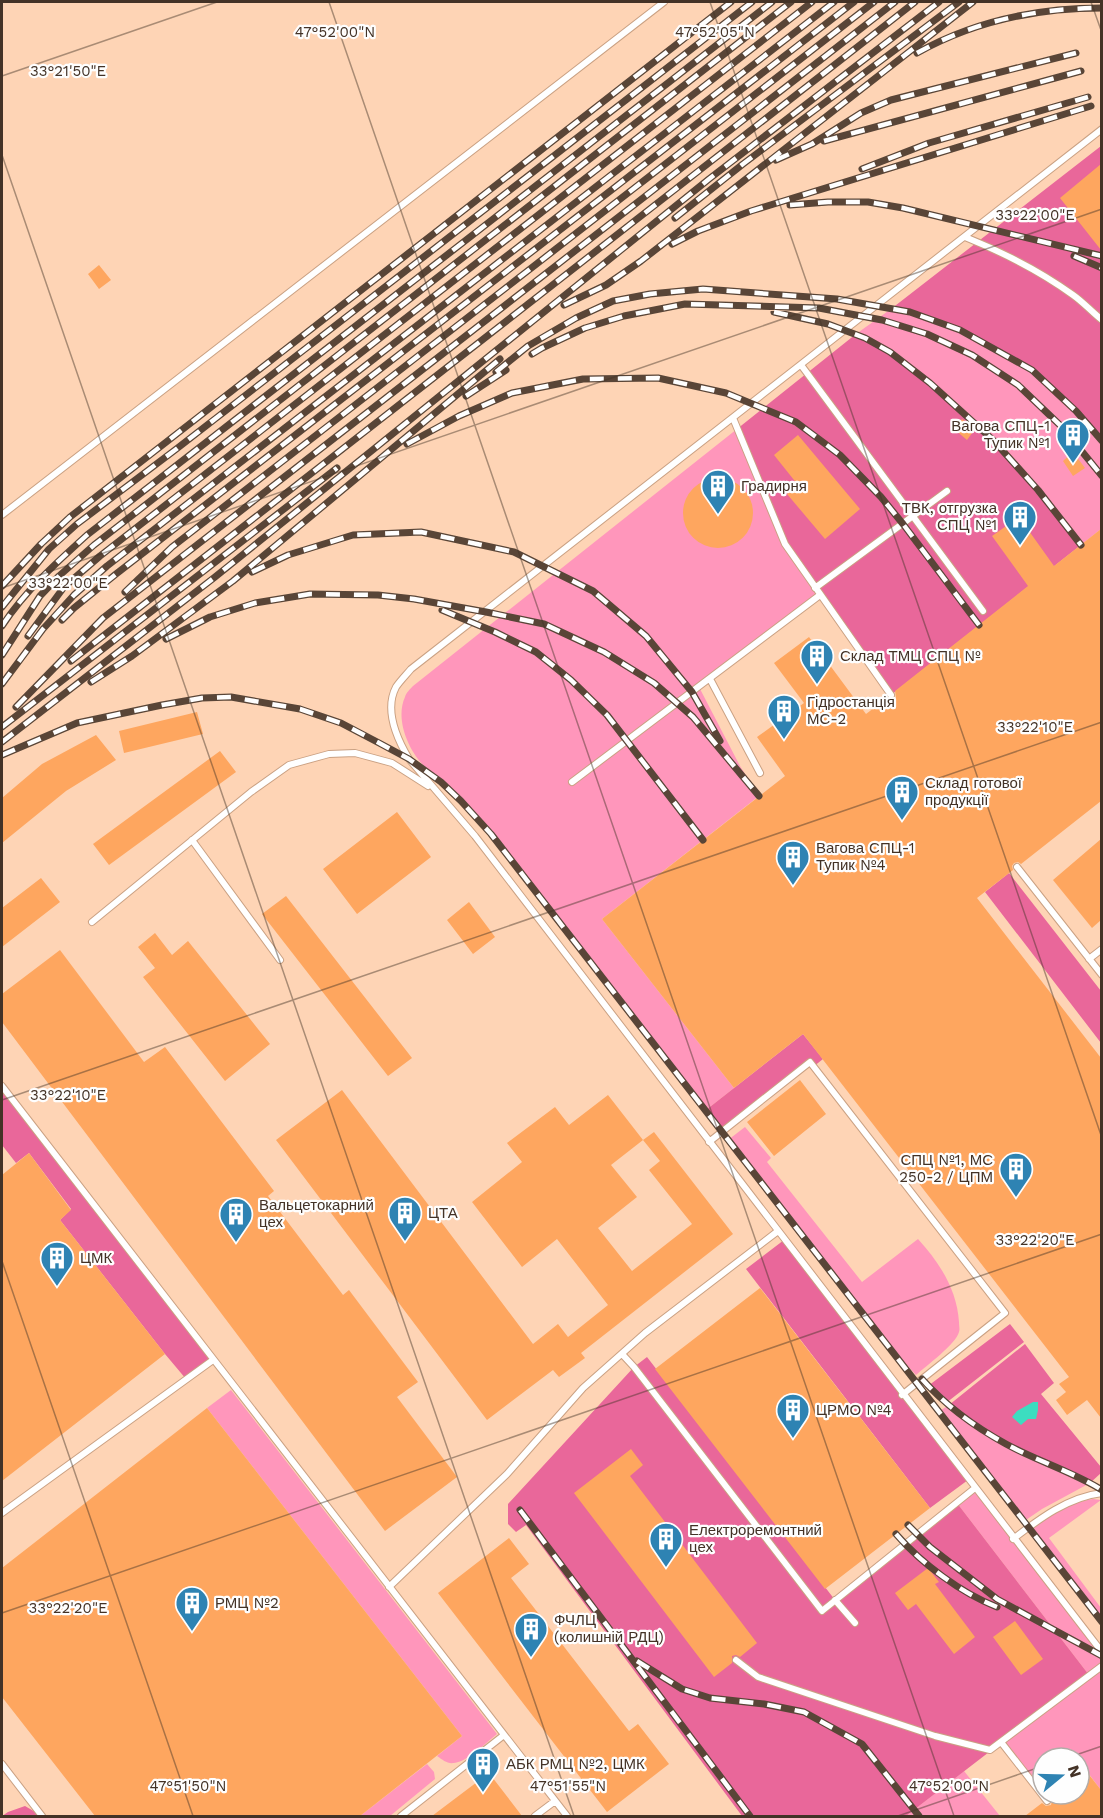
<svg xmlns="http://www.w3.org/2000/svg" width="1103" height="1818" viewBox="0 0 1103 1818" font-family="'Work Sans',sans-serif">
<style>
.green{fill:#ff96bb}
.forest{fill:#e9679a}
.water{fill:#3cddc0}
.building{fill:#fea65f;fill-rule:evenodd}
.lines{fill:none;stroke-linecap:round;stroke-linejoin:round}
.service-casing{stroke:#caa183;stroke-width:8}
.service{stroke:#fff;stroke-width:6}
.rail-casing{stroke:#594537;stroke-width:7}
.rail{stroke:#fefefe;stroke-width:4.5;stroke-dasharray:14;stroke-linecap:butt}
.ticks{fill:none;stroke:#433226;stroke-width:1.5;stroke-opacity:0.45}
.labels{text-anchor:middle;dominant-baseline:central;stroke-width:4.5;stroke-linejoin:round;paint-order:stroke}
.poi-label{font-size:15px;fill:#433226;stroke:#fefefe;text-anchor:start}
.ticks-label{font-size:15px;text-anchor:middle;fill:#433226;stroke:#fefefe;stroke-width:4.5;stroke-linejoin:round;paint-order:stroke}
</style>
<rect width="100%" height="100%" fill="#fed4b5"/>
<path class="green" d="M891 309 910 312 960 330 1032 370 1076 411 1101 441V529L1081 545 1038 490 993 440 930 383 890 352 856 334Z
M737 429 820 595 699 687 740 766 759 796 602 919 734 1088 706 1110 491 834C481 823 471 811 460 800 448 788 434 778 423 765 408 749 395 719 405 697 406 693 410 689 413 686Z
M745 1127 771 1158 767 1162 862 1282 918 1239C940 1263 957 1290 959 1322 959 1326 960 1329 959 1332 956 1344 926 1366 916 1375L876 1332 728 1140Z
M231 1390 497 1734C487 1742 467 1762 454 1763 447 1764 443 1760 437 1756L462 1736 207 1408Z
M949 1405 965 1419 1006 1444 1090 1483 1042 1509 1023 1522 938 1412Z
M975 1488 1101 1652V1790L1085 1769 1079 1773V1758H1043V1794H1053L1046 1800 1001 1742 1089 1675 957 1503Z
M1093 1499 1101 1500 1049 1538 1101 1608V1622L1029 1529C1048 1516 1070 1502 1093 1499Z
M427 1764 434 1772 435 1779 390 1816H360Z
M964 1771 1000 1816H906Z"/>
<path class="forest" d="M1101 146V441L1076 411 1031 370 960 330 891 309Z
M856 334 890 352 930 383 993 440 1038 490 1081 545 891 695 785 544 737 429Z
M1009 873 1101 991V1043L985 892Z
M803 1034 823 1059 813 1067 810 1063 722 1131 706 1110Z
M2 1086 213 1360 186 1379 165 1354 60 1220 71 1209 29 1153 16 1163 2 1145Z
M784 1240 968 1480 930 1508 746 1269Z
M1010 1324 1024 1342 946 1403 928 1386Z
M1025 1344 1054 1383 1041 1394 1101 1467V1473L1090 1483 1006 1444 965 1419 949 1405Z
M647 1357 835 1600 957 1503 1089 1675 906 1816H742L526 1525 516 1532 508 1524V1504L634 1367Z
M25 1806 42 1816H2L8 1812Z"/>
<path class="water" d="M1033 1402H1038V1410L1036 1419H1028L1021 1425 1012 1417 1017 1411Z"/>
<path class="building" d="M1101 164V250L1060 198Z
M99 265 111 280 99 289 88 274Z
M962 419 975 429 967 440 954 429Z
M798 435 860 509 825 539 787 494 798 485 774 455Z
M1073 452 1085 468 1073 476 1063 461Z
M683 513a35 35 0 1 1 70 0a35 35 0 1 1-70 0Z
M1019 517 1054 566 1101 529V801L1021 864 1018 862 1014 863 1012 866 1013 870 977 898 1101 1058V1418L1087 1400 1067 1415 1056 1400 1066 1392 1059 1384 1069 1377 803 1034 734 1088 602 919 785 776 757 737 804 703 774 663 809 637 866 714 887 698 889 700H893L896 697 895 691 1028 586 992 536Z
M197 712 203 734 124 753 119 731Z
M96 735 116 760 66 791 2 843V798L42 764Z
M220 751 236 772 109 865 93 844Z
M397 812 431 857 357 914 323 869Z
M1101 839V920L1092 928 1053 880Z
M41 878 60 902 2 947V908Z
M286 896 412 1058 388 1076 262 914Z
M469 902 495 937 473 954 447 920Z
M155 933 172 955 188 941 270 1044 225 1081 143 977 155 968 138 947Z
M60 950 144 1062 165 1047 274 1191 268 1196 343 1295 349 1290 418 1382 397 1397 457 1477 385 1531 2 1022V994Z
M800 1080 826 1114 774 1156 747 1122Z
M342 1090 533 1344 558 1324 568 1337 608 1305 557 1239 522 1267 472 1202 522 1162 507 1143 555 1107 569 1125 608 1095 643 1140 654 1132 733 1234 581 1353 585 1358 559 1377 553 1370 487 1420 276 1140ZM643 1140 660 1161 649 1170 692 1224 632 1271 598 1228 637 1197 611 1165Z
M29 1153 71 1210 60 1220 165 1354 2 1481V1175Z
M760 1288 930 1508 825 1589 655 1369Z
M207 1408 462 1736 360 1816H95L2 1697V1568Z
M631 1449 643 1465 630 1476 757 1643 740 1657 736 1655 732 1656V1663L714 1677 574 1493Z
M509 1538 529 1564 511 1578 629 1731 638 1724 669 1764 607 1812 438 1593Z
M928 1568 939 1582 935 1584 975 1637 954 1654 916 1604 908 1610 895 1593Z
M1015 1621 1043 1659 1021 1675 993 1637Z
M1079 1762 1101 1790V1816H1025L1042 1803 1046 1806 1051 1805 1052 1801 1050 1797 1053 1794H1079Z
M489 1773 522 1816H432Z"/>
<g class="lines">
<defs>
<path id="service" d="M1102 129 411 669C406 675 400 681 396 687 384 710 397 739 409 759L475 836 1102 1652
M965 237C1002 252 1040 271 1073 295 1083 302 1092 312 1102 320
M801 365 983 611
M733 418 785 544 891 695
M2 515 664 2
M815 588 947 491
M710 679 760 773
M572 782 820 595
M192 840 280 960
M1017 867 1102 975
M92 922 251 792 289 765 329 754 355 753 392 763 428 786
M1089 959 1102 949
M2 1086 567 1816
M709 1142 810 1062 1005 1313 902 1395
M622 1354 634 1367 822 1611 975 1488
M2 1513 213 1360
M1013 1539C1039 1519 1068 1497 1102 1493
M389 1587 507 1474 583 1388 645 1333 778 1231
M835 1600 855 1623
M736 1660 758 1677 935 1736 990 1750 1102 1666
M1001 1742 1047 1801
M2 1764 42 1816
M401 1816 504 1735
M535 1816 555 1801"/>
</defs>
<use href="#service" class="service-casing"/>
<use href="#service" class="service"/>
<defs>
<path id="rail" d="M917 53C974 21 1037 8 1102 8
M824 141 1081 71
M776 160 812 144 861 113 891 100 1076 53
M862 169 929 143 1088 97
M790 205 828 202H868L903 208 1102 256
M675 218 743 164 959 2
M672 244 698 231 751 211 1091 106
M1074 256 1102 268
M564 305 606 285 641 261 973 2
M774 312 828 324 865 338 890 352 930 383 993 440 1038 490 1081 545
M532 354 542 348 585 328 624 316 685 304 819 308 882 320 927 334 972 355 1018 385 1062 427 1102 476
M496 372 528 346 576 318 613 301 650 294 703 289 837 299 910 312 960 330 1032 370 1076 411 1102 441
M466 396 506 370
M407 444 459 416 512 393 583 379 658 378 726 393 796 422 840 455 881 497 903 524 979 625
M252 572 288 555 353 535 421 532 514 552 593 591 646 636 692 692 720 741
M2 586 41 544 70 517 731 2
M125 592 172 547 874 2
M2 607 49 549 77 524 175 450 752 2
M442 610 495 632 536 652 571 680 607 715 703 840
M62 620 74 608 116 574 854 2
M2 626C25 591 56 563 87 535L772 2
M28 636 64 587 100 556 812 2
M166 639 210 617 255 603 310 594 378 595 414 599 486 612 544 624 604 652 654 683 693 717 759 796
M2 655 40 596 59 576 94 545 791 2
M71 661 915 2
M91 682 132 656 233 581 500 359
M2 684 43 629 74 595 107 566 834 2
M16 707 103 618 895 2
M2 727 337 468
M2 742 215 577 709 179 939 2
M2 755 77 723 162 705 202 698 231 697 300 709 341 723 381 744 409 759 441 782 461 801 491 834 1102 1622
M922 1379C946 1406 975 1427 1006 1444 1037 1461 1071 1471 1102 1490
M520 1510 750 1816
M908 1525 930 1547 997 1599 1102 1656
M896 1534C922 1564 961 1593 997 1607
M637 1661 682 1689 710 1698 764 1704 804 1712 862 1744 919 1816"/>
</defs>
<use href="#rail" class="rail-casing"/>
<use href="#rail" class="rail"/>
</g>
<path class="ticks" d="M329 2 954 1816M710 2 1102 1138M1091 2 1102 33M2 76 217 2M2 155 574 1816M2 588 1102 209M2 1100 1102 722M2 1261 193 1816M2 1613 1102 1234M1067 1758 1102 1746M898 1816 1043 1766"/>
<defs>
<symbol id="building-pin" viewBox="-11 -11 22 30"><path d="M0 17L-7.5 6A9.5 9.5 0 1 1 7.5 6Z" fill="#2e83b3" stroke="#fefefe"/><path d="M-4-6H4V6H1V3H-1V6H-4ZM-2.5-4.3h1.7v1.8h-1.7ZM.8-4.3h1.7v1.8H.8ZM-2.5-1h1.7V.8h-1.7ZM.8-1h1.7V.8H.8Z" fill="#fff"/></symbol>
</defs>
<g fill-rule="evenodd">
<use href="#building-pin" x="1054" y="416" width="38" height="52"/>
<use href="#building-pin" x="699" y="467" width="38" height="52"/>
<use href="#building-pin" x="1001" y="498" width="38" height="52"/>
<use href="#building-pin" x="798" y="637" width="38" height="52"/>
<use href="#building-pin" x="765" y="692" width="38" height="52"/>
<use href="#building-pin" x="883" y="773" width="38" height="52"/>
<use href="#building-pin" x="774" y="838" width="38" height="52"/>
<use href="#building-pin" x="997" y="1150" width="38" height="52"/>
<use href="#building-pin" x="386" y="1194" width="38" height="52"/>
<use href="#building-pin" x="217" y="1195" width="38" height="52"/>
<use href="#building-pin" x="38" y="1239" width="38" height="52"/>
<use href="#building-pin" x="774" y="1391" width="38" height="52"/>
<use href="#building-pin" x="647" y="1520" width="38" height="52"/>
<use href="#building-pin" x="173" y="1584" width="38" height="52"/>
<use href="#building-pin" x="512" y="1610" width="38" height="52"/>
<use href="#building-pin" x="464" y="1745" width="38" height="52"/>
</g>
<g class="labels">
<g class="poi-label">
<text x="1050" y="426" text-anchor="end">Вагова СПЦ-1<tspan x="1050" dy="17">Тупик №1</tspan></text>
<text x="741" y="486">Градирня</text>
<text x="997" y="508" text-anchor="end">ТВК, отгрузка<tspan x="997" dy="17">СПЦ №1</tspan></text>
<text x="840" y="656">Склад ТМЦ СПЦ №</text>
<text x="807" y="702">Гідростанція<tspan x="807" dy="17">МС-2</tspan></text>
<text x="925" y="783">Склад готової<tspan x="925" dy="17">продукції</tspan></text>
<text x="816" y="848">Вагова СПЦ-1<tspan x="816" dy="17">Тупик №4</tspan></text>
<text x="993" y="1160" text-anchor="end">СПЦ №1, МС<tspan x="993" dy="17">250-2 / ЦПМ</tspan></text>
<text x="259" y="1205">Вальцетокарний<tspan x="259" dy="17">цех</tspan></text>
<text x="428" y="1213">ЦТА</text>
<text x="80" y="1258">ЦМК</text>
<text x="816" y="1410">ЦРМО №4</text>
<text x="689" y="1530">Електроремонтний<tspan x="689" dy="17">цех</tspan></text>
<text x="215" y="1603">РМЦ №2</text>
<text x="554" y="1620">ФЧЛЦ<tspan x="554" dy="17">(колишній РДЦ)</tspan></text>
<text x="506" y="1764">АБК РМЦ №2, ЦМК</text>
</g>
</g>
<g class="ticks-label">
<text x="335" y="37">47°52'00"N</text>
<text x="715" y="37">47°52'05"N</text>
<text x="68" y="76">33°21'50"E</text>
<text x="1035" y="220">33°22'00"E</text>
<text x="68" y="588">33°22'00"E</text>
<text x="1035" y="732">33°22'10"E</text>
<text x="68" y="1100">33°22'10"E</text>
<text x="1035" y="1245">33°22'20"E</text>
<text x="68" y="1613">33°22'20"E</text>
<text x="188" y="1791">47°51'50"N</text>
<text x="568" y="1791">47°51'55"N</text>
<text x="949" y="1791">47°52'00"N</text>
</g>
<rect width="1103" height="1818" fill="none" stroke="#433226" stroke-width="6"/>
<g transform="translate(1061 1776) rotate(71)"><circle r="28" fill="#fefefe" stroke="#b3aca8" stroke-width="1.5"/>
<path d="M0-4.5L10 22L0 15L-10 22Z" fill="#2e83b3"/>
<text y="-9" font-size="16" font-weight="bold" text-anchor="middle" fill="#433226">N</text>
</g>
</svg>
